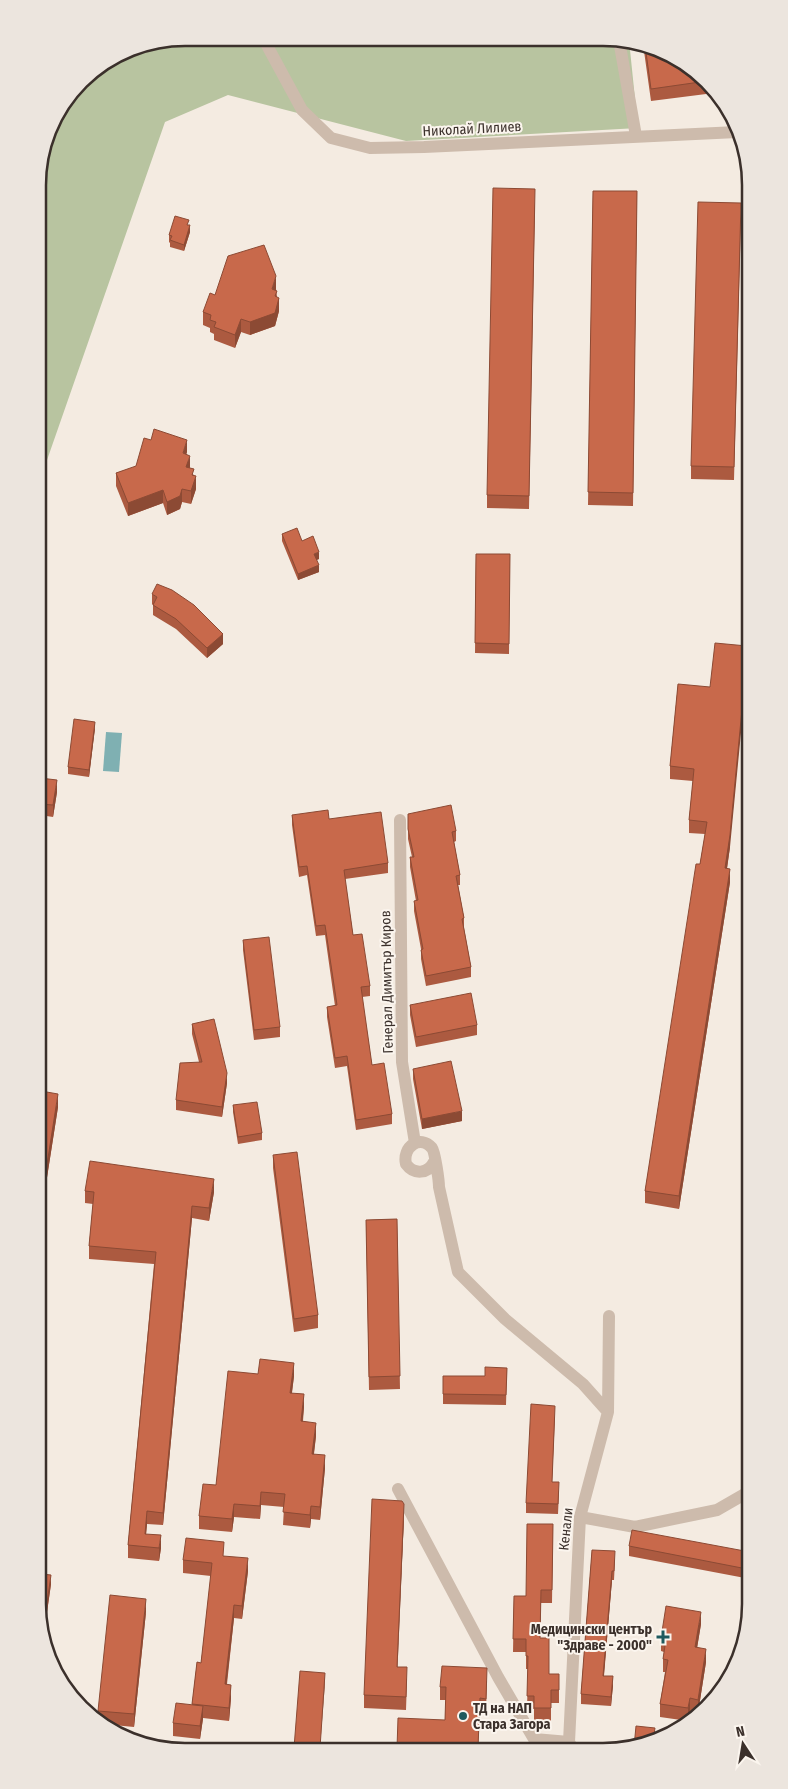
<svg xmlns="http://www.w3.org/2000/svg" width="788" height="1789" viewBox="0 0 788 1789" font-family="'Fira Sans Condensed',sans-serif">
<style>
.green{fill:#b8c4a0}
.water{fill:#7fb0b2}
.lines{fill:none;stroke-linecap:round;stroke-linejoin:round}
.minor{stroke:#cdbbac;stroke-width:12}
.wall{fill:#ac5a40}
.shaded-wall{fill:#8c4a34}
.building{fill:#c8694b;stroke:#8c4a34}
.poi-dot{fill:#1f5a5e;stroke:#fbf5ee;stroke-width:2}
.labels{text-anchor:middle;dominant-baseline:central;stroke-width:4;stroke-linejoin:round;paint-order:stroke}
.street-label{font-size:14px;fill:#3b302b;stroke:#fbf5ee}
.poi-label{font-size:14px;font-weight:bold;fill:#3b302b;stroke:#fbf5ee;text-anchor:end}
.rim{fill:none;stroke:#3b302b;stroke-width:2.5}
</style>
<rect width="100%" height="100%" fill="#f4ebe1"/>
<path class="green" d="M185 38H300L315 41 317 38 629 40 638 128 406 141 228 95 165 122 39 483 38 175 53 120 88 74 129 49Z"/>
<path class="water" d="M106 732 122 733 119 772 103 771Z"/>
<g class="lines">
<path class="minor" d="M263 38 302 110 331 138 370 148 424 147 737 132
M619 40 636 136
M400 820 402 1062 415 1143
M434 1162C428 1174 414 1175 406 1164 402 1147 420 1134 432 1148 435 1152 439 1181 439 1187L458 1272 505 1319 583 1384 608 1412
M398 1489 498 1677 534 1739 569 1742
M580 1517 635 1527 717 1510 750 1491
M572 1747 569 1742 580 1517 608 1412 609 1316"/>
</g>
<path class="wall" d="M643 44 668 53 707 81 714 93 651 101Z
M593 191H637L633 506 588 505Z
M535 202 529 509 487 508V495Z
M741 216 734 480 691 479V466Z
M189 225 190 232 184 251 170 247V243L169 242V235Z
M276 289 279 311 275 326 250 335 241 332 235 348 214 340V334L210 332V328L203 325V312L215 295Z
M187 452 186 454 190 468 194 476 196 489 191 504 182 502 180 509 167 515 163 503 128 516 116 486V473Z
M747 510V591H745Z
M282 534 302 541 319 559 316 560 319 572 298 580 282 541Z
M476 554H510L509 654 475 653Z
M152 594 223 634V644L207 658 176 629 153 615V605L152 604Z
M678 684 730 847 727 869 730 882 679 1209 645 1203V1191L705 834 689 833V820L693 781 670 779V766Z
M95 728 89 777 68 774V767Z
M40 778 57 792 53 817 40 815Z
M408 814 456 831V841L454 842 460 875V885H458L464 918V928L471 967V977L426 986 421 959V949L414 911V901H416L410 867V857H412L408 839Z
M292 815 329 819 388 863V873L345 879 353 935 370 986V996L362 997 372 1065 392 1114V1124L356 1130 347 1066 335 1068 327 1017V1007L335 1006 325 935 316 936 307 875 299 877 292 825Z
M243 940 280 1027V1037L254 1040 243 950Z
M410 1005 477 1025V1035L416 1047 410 1015Z
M192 1024 227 1083 222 1117 176 1110V1100L199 1062 192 1034Z
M413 1069 462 1121 422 1129 413 1079Z
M41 1091 58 1107 43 1203 41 1202Z
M233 1105 262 1133V1140L238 1144 233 1112Z
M273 1155 318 1315V1328L294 1332 273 1168Z
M85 1191 214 1192 209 1221 192 1218 163 1525 147 1524 146 1534 161 1548 159 1561 128 1558V1545L154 1264 89 1259V1246L93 1204 85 1203Z
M397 1219 400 1389 369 1390 366 1220Z
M507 1368 506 1405 443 1404V1376H485Z
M258 1374 294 1376 292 1393 304 1407 303 1421 316 1436 314 1454 325 1468 320 1520 311 1519 310 1528 283 1525 284 1507 261 1505 260 1519 234 1517 232 1532 199 1529V1516L216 1485Z
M555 1416 552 1482 559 1492 558 1514 526 1513V1503Z
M404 1517 397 1667 407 1680 406 1710 364 1708V1695Z
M553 1524 552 1603H541L540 1638 549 1674H559V1703H551V1721H534V1709H527L528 1669H526V1652H513L514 1596H526Z
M629 1546 750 1552V1587L745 1586V1578L629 1556Z
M592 1550 615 1560 614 1580H612L604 1676 613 1685 611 1706 581 1704V1694Z
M224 1556 248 1571 242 1619 234 1618 227 1684 231 1698 229 1721 203 1718 200 1739 173 1736V1723L192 1705 197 1662 201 1663 211 1576 183 1573V1560Z
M42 1574 51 1584 46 1619H42Z
M146 1612 134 1727 103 1724 98 1721V1711Z
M701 1624 697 1648 706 1662 698 1713 690 1711 688 1721 660 1717V1704L665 1672H663V1659L664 1652 661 1651V1638Z
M487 1681 486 1712 480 1711 478 1747 397 1748 445 1720 446 1700H440V1687Z"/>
<path class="shaded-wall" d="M190 225V232L184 251V245Z
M276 276V289L272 302V289Z
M279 298V311L275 326 250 335V322Z
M241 319V332L235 348V335Z
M187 440V452L183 466V453Z
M190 456V468L186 467Z
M196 476V489L191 504V491Z
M182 489V502L180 509 167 515V502Z
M163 490V503L128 516V503Z
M319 552V559L314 561V554Z
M319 565V572L298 580V574Z
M223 634V644L207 658V648Z
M747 657V670L730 847 725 881V868Z
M95 722V728L89 777V770Z
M57 780V792L53 817V805Z
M730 869V882L679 1209V1196Z
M227 1073V1083L222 1117V1107Z
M58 1094V1107L43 1203V1190Z
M462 1111V1121L422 1129V1119Z
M214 1179V1192L209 1221V1208Z
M192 1206V1218L163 1525V1513Z
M294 1363V1376L290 1406V1393Z
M304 1394V1407L301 1434V1421Z
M316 1423V1436L312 1467V1454Z
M325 1455V1468L320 1520V1507Z
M261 1492V1505L260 1519V1506Z
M234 1504V1517L232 1532V1519Z
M404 1504V1517L397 1680V1667Z
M311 1506V1519L310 1528V1515Z
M147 1511V1524L145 1546V1534Z
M161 1535V1548L159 1561V1548Z
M248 1558V1571L242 1619V1606Z
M612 1571V1580L603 1685V1676Z
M51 1575V1584L46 1619V1610Z
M146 1599V1612L134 1727V1714Z
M234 1605V1618L225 1697V1684Z
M701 1612V1624L695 1660V1647Z
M706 1649V1662L698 1713V1700Z
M325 1673V1683L320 1748Z
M613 1676V1685L611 1706V1697Z
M231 1685V1698L229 1721V1708Z
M690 1698V1711L688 1721V1708Z
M203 1706V1719L200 1739V1726Z"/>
<path class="building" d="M645 45 668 53 707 81 651 89Z
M493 188 535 189 529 496 487 495Z
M593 191H637L633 493 588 492Z
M698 202 741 203 734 467 691 466Z
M175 216 189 220 187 225H190L184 245 170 240 172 236 169 235Z
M264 245 276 276 272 289 277 291 275 296 279 298 275 313 250 322 241 319 235 335 214 327 216 322 210 320 211 315 203 312 210 293 215 295 228 256Z
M154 429 187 440 183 453 190 456 186 467 194 469 192 475 196 476 191 491 182 489 180 496 167 502 163 490 128 503 116 473 136 466 144 438 151 440Z
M747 510V581H745Z
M297 528 302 541 313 536 319 552 314 554 319 565 298 574 282 534Z
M476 554H510L509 644 475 643Z
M157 584 172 590 194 605 223 634 207 648 176 619 153 605 157 597 152 594Z
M715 643 747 646V657L730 835 725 868 730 869 679 1196 645 1191 696 864H700L707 822 689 820 694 769 670 766 678 684 710 687Z
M74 719 95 722 89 770 68 767Z
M40 778 57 780 53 805 40 804Z
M451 805 456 831 452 832 460 875 456 876 464 918 462 919 471 967 426 976 421 950 423 949 414 901 418 900 410 857H414L408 829V814Z
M328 810 329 819 381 812 388 863 344 870 353 935 362 934 370 986 361 987 372 1065 384 1063 392 1114 356 1120 347 1056 335 1058 327 1007 337 1005 325 925 316 926 307 866 299 867 292 815Z
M269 937 280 1027 254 1030 243 940Z
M471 993 477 1025 416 1037 410 1005Z
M214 1019 227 1073 222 1107 176 1100 180 1063 202 1062 192 1024Z
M451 1061 462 1111 422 1119 413 1069Z
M41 1091 58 1094 43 1190 41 1189Z
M257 1102 262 1133 238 1137 233 1105Z
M297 1152 318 1315 294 1319 273 1155Z
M90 1161 214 1179 209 1208 192 1206 163 1513 147 1511 145 1534 161 1535 159 1548 128 1545 156 1252 89 1246 94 1192 85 1191Z
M397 1219 400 1376 369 1377 366 1220Z
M260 1359 294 1363 290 1393 304 1394 301 1421 316 1423 312 1454 325 1455 320 1507 311 1506 310 1515 283 1512 285 1494 261 1492 260 1506 234 1504 232 1519 199 1516 203 1484 216 1485 228 1371 258 1374Z
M485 1367 507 1368 506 1395 443 1394V1376H485Z
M531 1404 555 1406 552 1482H559L558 1504 526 1503Z
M372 1499 402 1501 404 1504 397 1667H407L406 1697 364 1695Z
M527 1524H553L552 1590H541L540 1638H549V1674H559V1690H551V1708H534V1696H527L528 1656H526V1639H513L514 1596H526Z
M632 1530 750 1552V1577L745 1576 747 1569 629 1546Z
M186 1538 224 1542 223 1556 248 1558 242 1606 234 1605 225 1684 231 1685 229 1708 192 1704 197 1662 201 1663 212 1563 183 1560Z
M592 1550 615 1551 614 1571H612L603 1676H613L611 1697 581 1694Z
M42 1574 51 1575 46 1610H42Z
M110 1595 146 1599 134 1714 98 1711Z
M666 1606 701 1612 695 1647 706 1649 698 1700 690 1698 688 1708 660 1704 668 1660 663 1659 666 1639 661 1638Z
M442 1666 487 1668 486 1699 480 1698 478 1747 397 1748 398 1718 445 1720 446 1687H440Z
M300 1671 325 1673 320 1748H294Z
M176 1703 203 1706 200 1726 173 1723Z
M636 1726 655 1728 653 1741 641 1747H634Z"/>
<g class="poi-dot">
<path d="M660.5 1629.5h5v5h5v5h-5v5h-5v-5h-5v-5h5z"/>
<circle cx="463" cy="1716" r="5"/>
</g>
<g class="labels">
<g class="street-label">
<text transform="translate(472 129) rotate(-3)">Николай Лилиев</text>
<text transform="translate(387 982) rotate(-91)">Генерал Димитър Киров</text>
<text transform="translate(566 1529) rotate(-84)">Кенали</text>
</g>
<g class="poi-label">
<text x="652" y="1629">Медицински център<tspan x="652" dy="16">"Здраве - 2000"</tspan></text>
<text x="473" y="1708" text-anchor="start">ТД на НАП<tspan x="473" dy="16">Стара Загора</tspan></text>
</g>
</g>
<path d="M0 0H788V1789H0ZM185 46H603A139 139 0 0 1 742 185V1604A139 139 0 0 1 603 1743H185A139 139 0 0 1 46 1604V185A139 139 0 0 1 185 46Z" fill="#ece5de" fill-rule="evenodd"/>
<path class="rim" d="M185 46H603A139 139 0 0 1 742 185V1604A139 139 0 0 1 603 1743H185A139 139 0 0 1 46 1604V185A139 139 0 0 1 185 46Z"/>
<g transform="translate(743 1744) rotate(348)" stroke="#fbf5ee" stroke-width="4" paint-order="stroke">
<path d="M0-4L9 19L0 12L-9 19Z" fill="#3b302b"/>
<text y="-8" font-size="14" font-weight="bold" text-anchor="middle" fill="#3b302b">N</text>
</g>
</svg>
